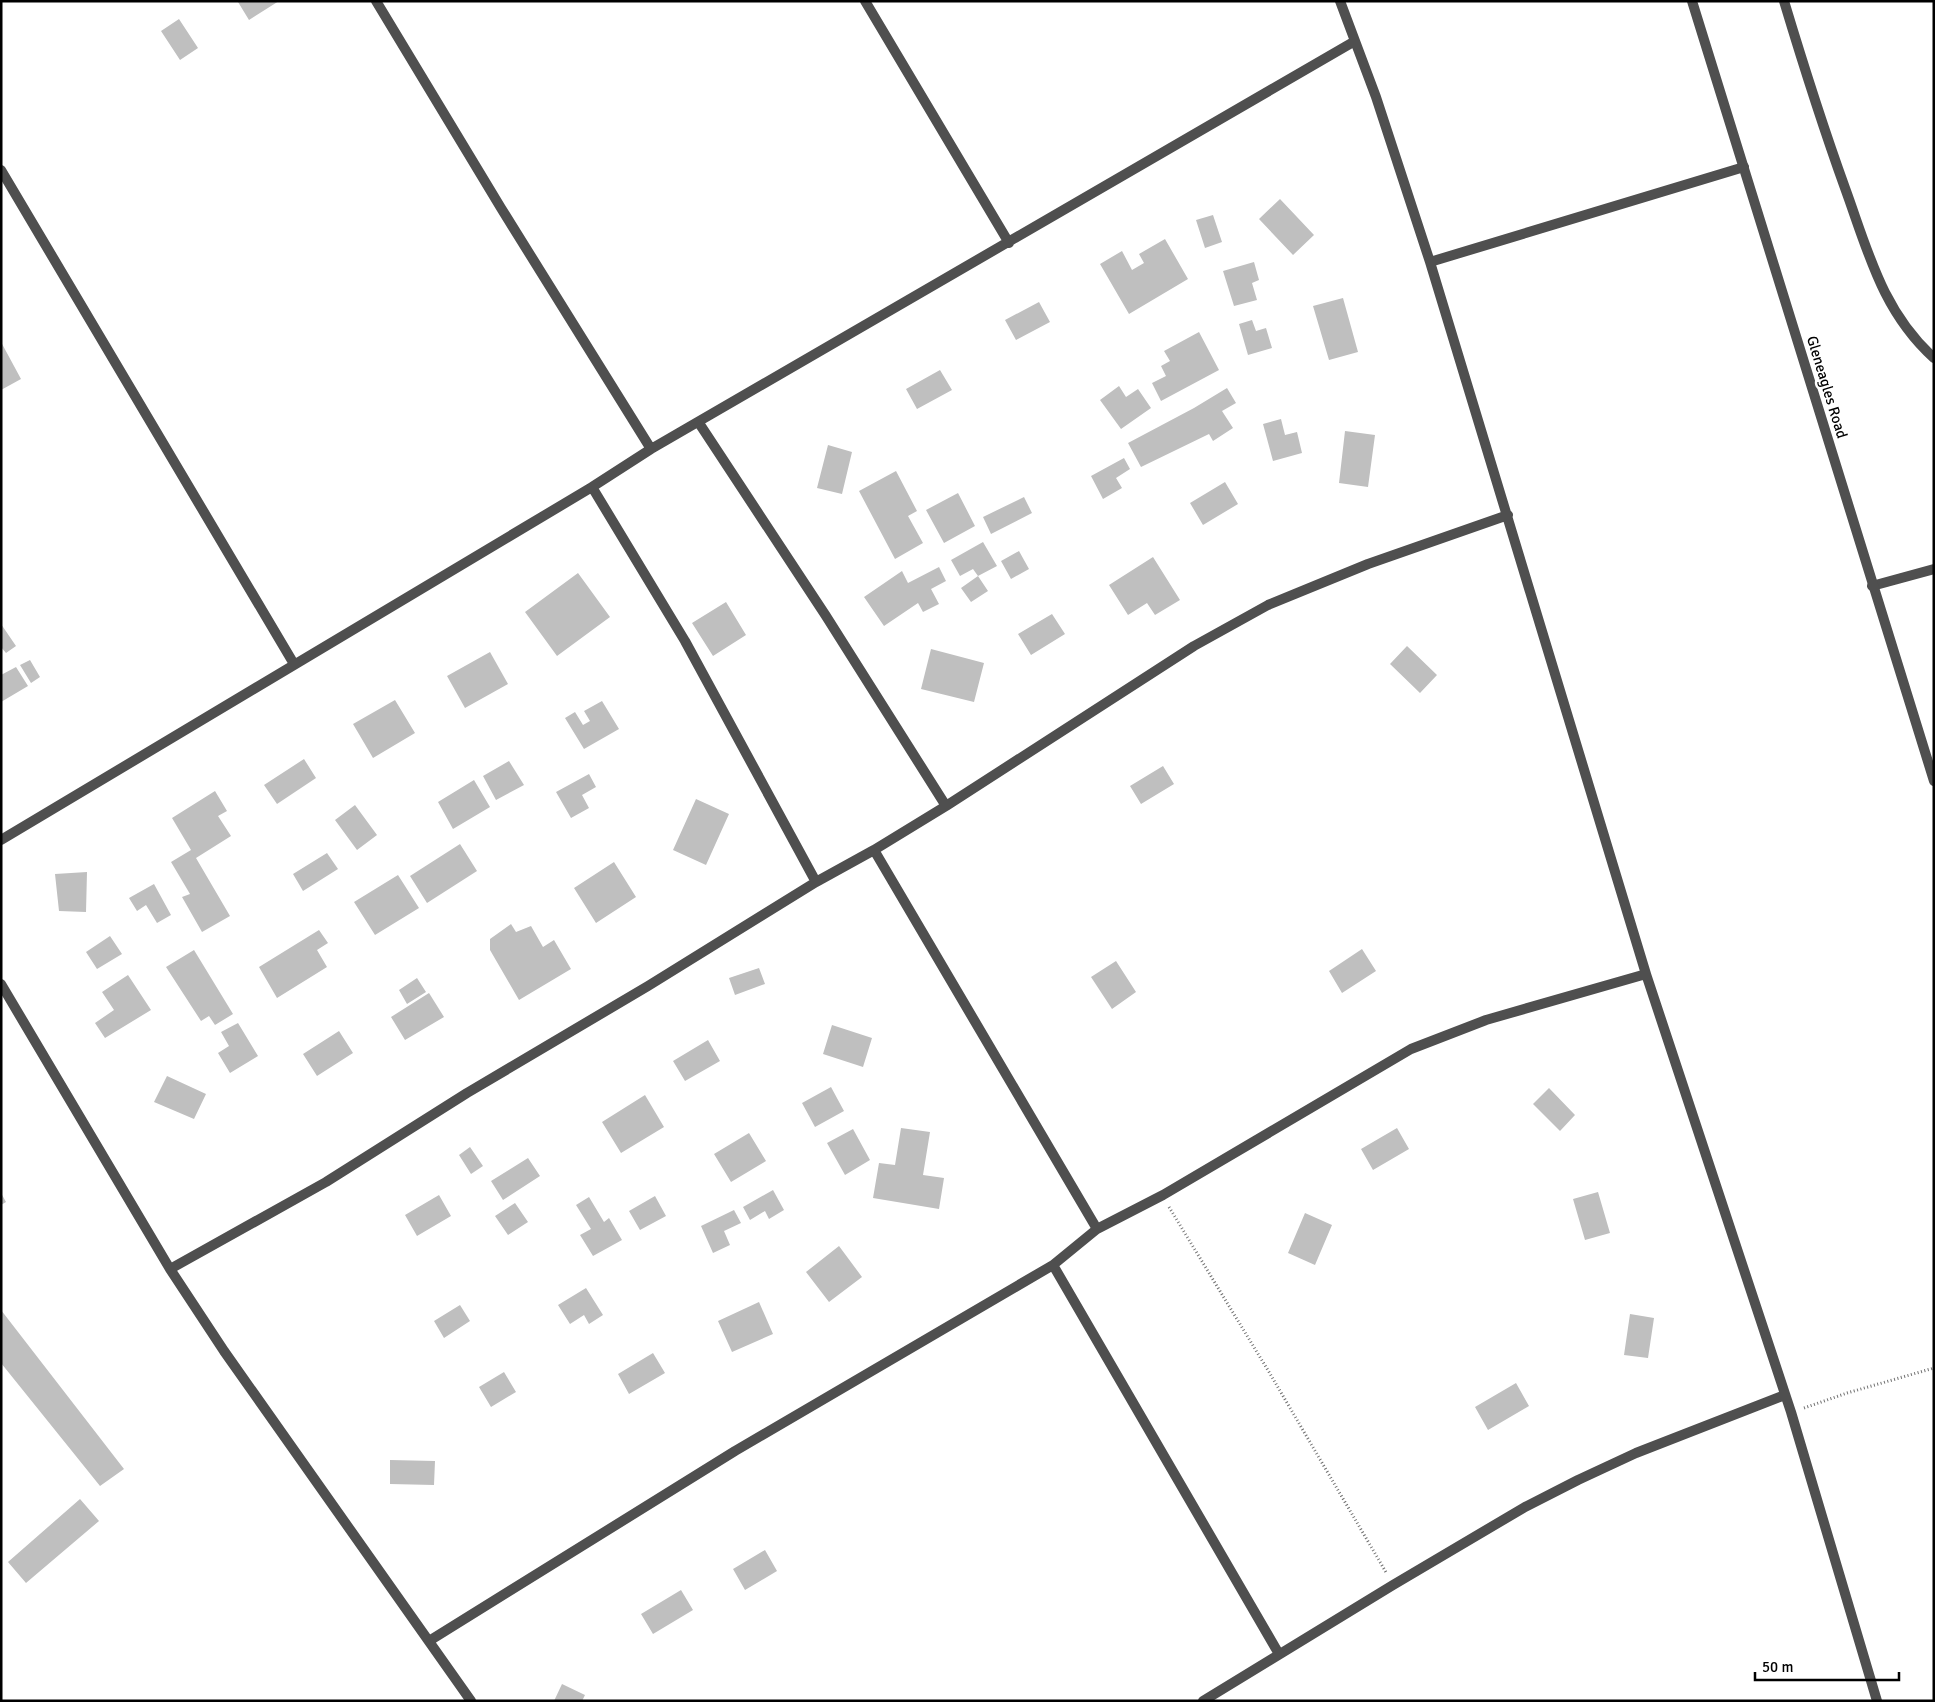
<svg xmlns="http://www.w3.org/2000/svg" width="1935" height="1702" viewBox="0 0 1935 1702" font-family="Signika,sans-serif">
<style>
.building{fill:#bfbfbf}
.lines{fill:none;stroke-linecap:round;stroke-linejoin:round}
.path{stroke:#717171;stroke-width:3;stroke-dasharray:1 2.5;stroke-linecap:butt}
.minor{stroke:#4f4f4f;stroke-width:10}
.tertiary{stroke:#4f4f4f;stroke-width:10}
.labels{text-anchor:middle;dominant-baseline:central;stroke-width:5;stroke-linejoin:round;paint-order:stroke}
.street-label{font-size:15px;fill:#000;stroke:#fff}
</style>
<rect width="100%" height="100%" fill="#fff"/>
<path class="building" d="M240 1H279L249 20 238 2Z
M179 19 198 48 180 60 161 31Z
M1280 199 1314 235 1293 255 1259 219Z
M1213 215 1222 242 1205 248 1196 220Z
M1165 239 1188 279 1129 314 1100 264 1122 251 1132 270 1144 263 1139 254Z
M1254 262 1259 280 1252 283 1257 300 1234 306 1223 271Z
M1343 298 1358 352 1329 360 1313 306Z
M1039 302 1050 322 1016 340 1005 320Z
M1252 320 1256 331 1266 328 1272 348 1248 355 1239 324Z
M1199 332 1219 370 1161 401 1152 383 1166 376 1161 366 1170 361 1164 351Z
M1 342 21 379 1 390Z
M940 370 952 390 917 409 906 389Z
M1119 386 1126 397 1138 389 1151 408 1121 429 1100 400Z
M1227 388 1236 403 1222 411 1233 428 1213 441 1209 434 1141 467 1128 443 1194 408Z
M1281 419 1285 435 1297 432 1302 453 1273 461 1263 424Z
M1345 431 1375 435 1368 487 1339 483Z
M828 445 852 452 842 494 817 488Z
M1124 458 1130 469 1116 478 1122 488 1103 499 1091 476Z
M896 471 917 511 908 516 923 543 895 559 859 491Z
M1225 482 1238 504 1203 525 1190 503Z
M958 493 975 526 944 543 926 510Z
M1024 497 1032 513 991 534 983 517Z
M983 542 997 566 978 576 973 569 960 576 951 560Z
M1019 551 1029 569 1011 579 1001 561Z
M1153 557 1180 600 1155 615 1147 603 1128 615 1109 585Z
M939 567 946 581 931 589 939 604 923 612 918 603 884 626 864 597 902 571 908 583Z
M578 573 610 617 557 656 525 612Z
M978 576 988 591 971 602 961 588Z
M726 602 746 635 713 656 692 623Z
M1052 614 1065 634 1031 655 1018 634Z
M1 624 16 646 6 653 1 647Z
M1407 646 1437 675 1420 693 1390 664Z
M931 649 984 663 974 702 921 689Z
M490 652 508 684 465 708 447 676Z
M30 660 40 677 31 683 20 665Z
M16 667 28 686 1 702V675Z
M395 700 415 733 373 758 353 724Z
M602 701 619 729 584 749 565 718 575 712 583 725 590 721 584 711Z
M304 759 316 778 277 804 264 785Z
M509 761 524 785 496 800 483 776Z
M1163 766 1174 784 1141 804 1130 786Z
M589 774 596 787 582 795 589 808 571 818 556 792Z
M474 780 490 807 453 829 438 802Z
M215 791 227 811 218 816 231 836 196 858 230 916 202 932 182 897 190 894 171 862 191 850 172 818Z
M696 799 729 814 706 865 673 850Z
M355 805 377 835 357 850 335 820Z
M460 844 477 871 427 903 410 876Z
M327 853 338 869 303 891 293 874Z
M614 862 636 897 596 923 574 888Z
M87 872 86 912 59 911 55 874Z
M398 875 419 908 375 935 354 902Z
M154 884 171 915 157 923 146 905 137 911 129 898Z
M511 924 516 932 531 926 543 947 554 940 571 969 519 1000 490 950V939Z
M319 930 328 943 317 950 327 967 277 998 259 967Z
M110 936 122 954 97 969 86 952Z
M1362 949 1376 971 1342 993 1329 971Z
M194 950 233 1014 215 1025 209 1016 201 1021 166 967Z
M1116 961 1136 992 1112 1009 1091 977Z
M759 968 765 984 735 995 729 978Z
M128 975 151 1010 105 1038 95 1023 114 1010 102 992Z
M417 978 426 992 407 1004 399 990Z
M429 993 444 1017 405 1040 391 1017Z
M238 1023 258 1056 230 1073 218 1053 229 1046 221 1032Z
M832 1025 872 1038 863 1067 823 1054Z
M339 1031 353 1053 317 1076 303 1054Z
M708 1040 720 1061 685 1081 673 1061Z
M167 1076 206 1094 194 1119 154 1102Z
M831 1087 844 1111 815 1127 802 1103Z
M1549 1088 1575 1115 1560 1131 1533 1104Z
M645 1095 664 1127 621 1153 602 1122Z
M901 1128 930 1132 923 1175 944 1178 939 1209 873 1198 879 1163 895 1165Z
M1397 1128 1409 1149 1373 1170 1361 1149Z
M853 1129 870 1160 845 1175 827 1143Z
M749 1133 766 1161 731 1182 714 1154Z
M470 1147 483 1166 471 1174 459 1155Z
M528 1158 540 1176 503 1200 491 1181Z
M773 1190 784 1210 769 1219 765 1211 750 1220 743 1207Z
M1598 1192 1610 1233 1585 1240 1573 1199Z
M1 1193 6 1202 1 1205Z
M439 1195 451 1216 417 1236 405 1215Z
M655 1196 666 1216 640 1230 629 1211Z
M589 1197 604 1222 609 1218 622 1240 593 1256 580 1235 591 1229 576 1205Z
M515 1203 528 1222 508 1235 495 1216Z
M734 1210 741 1223 724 1231 730 1245 713 1253 701 1226Z
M1305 1213 1332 1225 1315 1265 1288 1253Z
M839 1246 862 1277 829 1302 806 1272Z
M586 1288 603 1315 589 1324 584 1315 570 1324 558 1305Z
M759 1302 773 1334 732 1352 718 1321Z
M460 1305 470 1321 444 1338 434 1321Z
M1 1310 124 1469 100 1486 1 1363Z
M1630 1314 1654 1318 1648 1358 1624 1355Z
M653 1353 665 1373 629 1394 618 1374Z
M504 1372 516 1392 491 1407 479 1387Z
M1516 1383 1529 1406 1488 1430 1475 1407Z
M390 1460 435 1461 434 1485 390 1484Z
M80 1499 99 1521 26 1583 8 1562Z
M765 1550 777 1571 745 1590 733 1569Z
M681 1590 693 1610 653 1634 641 1614Z
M562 1684 585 1695 582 1701H554Z"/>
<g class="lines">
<path class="path" d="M1169 1207 1269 1372 1387 1574
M1804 1408 1847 1393 1934 1368"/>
<path class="minor" d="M376 1 501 208 651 449
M865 1 1009 243
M1340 1 1376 97 1430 262 1646 974 1791 1412 1877 1701
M1784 1C1803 64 1823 127 1845 188 1868 251 1882 311 1934 358
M1 170 294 664
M1430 262 1744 167
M699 423 826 616 946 806
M592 487 685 641 816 882
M1872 586 1934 569
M1 840 592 487 651 449 1355 41
M874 850 1097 1229
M1 984 170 1269 224 1351 471 1701
M1053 1265 1279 1654
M170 1269 326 1182 467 1093 648 986 816 882 874 850 946 806 1194 646 1268 605 1368 564 1508 515
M429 1641 735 1451 1053 1265 1097 1229 1163 1195 1411 1049 1486 1020 1646 974
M1203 1701 1393 1585 1525 1507 1578 1480 1636 1453 1785 1395"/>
<path class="tertiary" d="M1692 1 1934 781"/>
</g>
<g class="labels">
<g class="street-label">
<text transform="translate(1827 387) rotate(73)">Gleneagles Road</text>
</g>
</g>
<rect width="1935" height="1702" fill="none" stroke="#000000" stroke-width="5"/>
<path d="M1755 1672v8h144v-8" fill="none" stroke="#000000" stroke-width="2.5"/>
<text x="1762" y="1672" font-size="15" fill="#000000" stroke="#ffffff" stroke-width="4" paint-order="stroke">50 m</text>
</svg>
